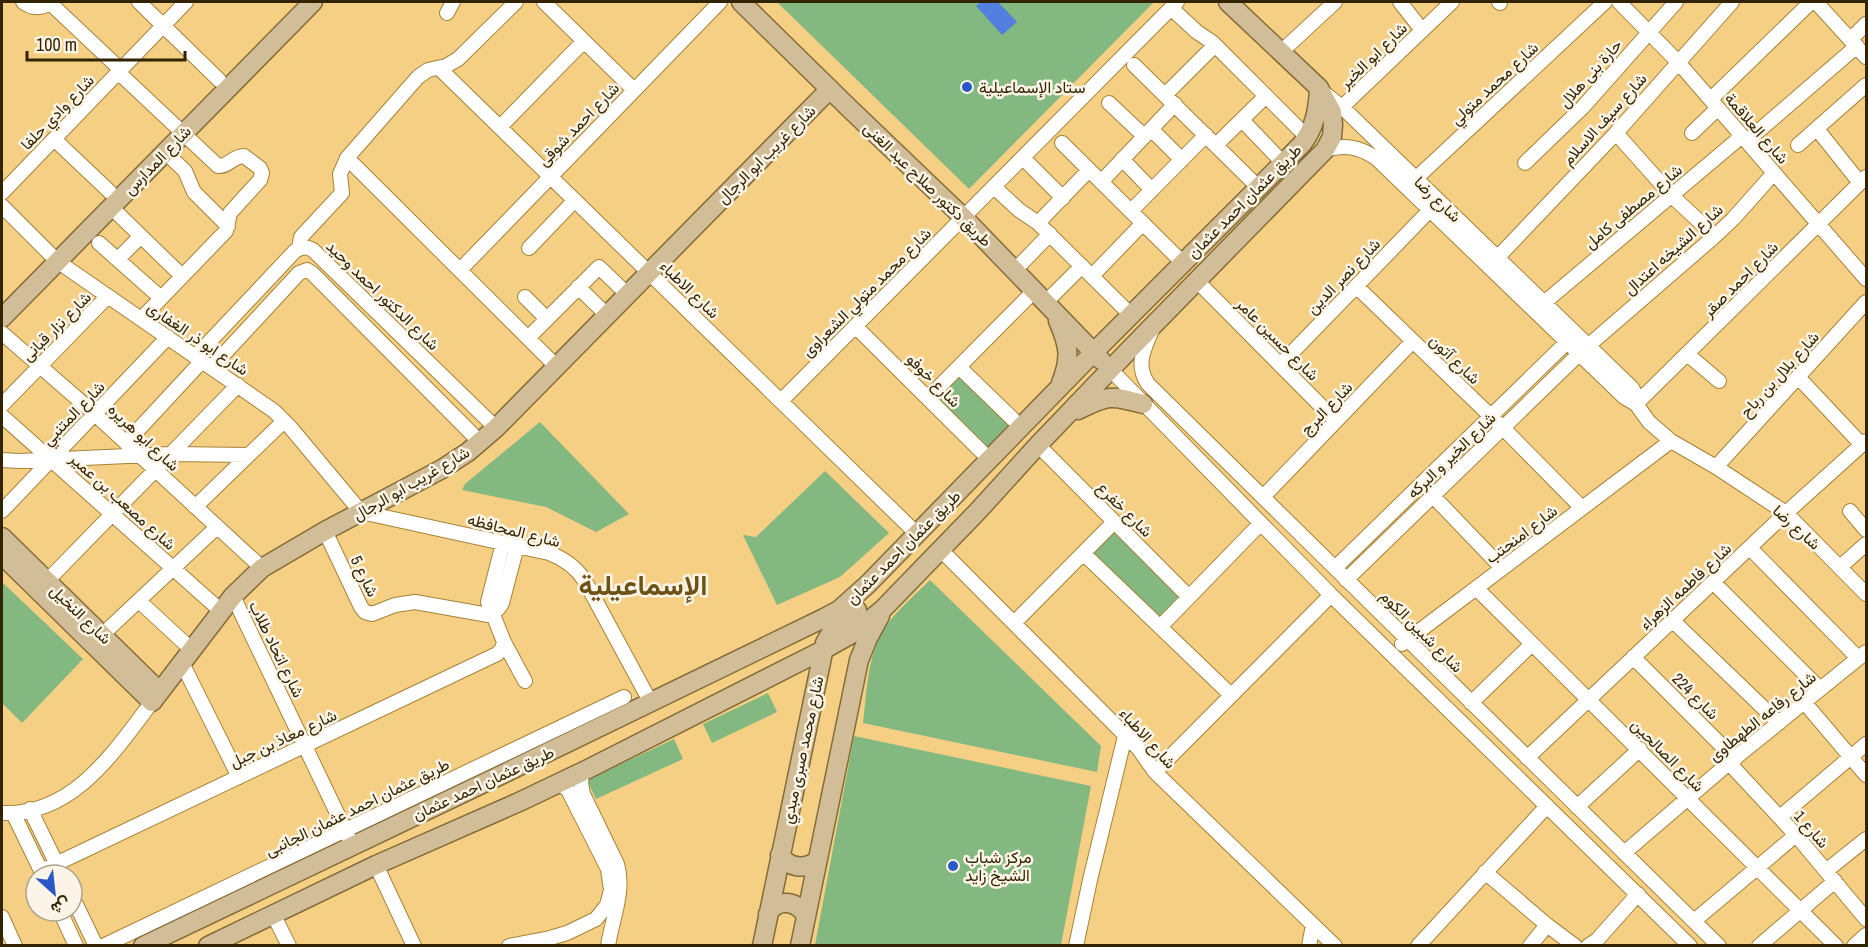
<svg xmlns="http://www.w3.org/2000/svg" width="1868" height="947" viewBox="0 0 1868 947" font-family="'Archivo Narrow',Vazirmatn,sans-serif">
<style>
.green{fill:#83b881}
.water{fill:#537fe0}
.lines{fill:none;stroke-linecap:round;stroke-linejoin:round}
.minor-casing{stroke:#a68337;stroke-width:16}
.major-casing{stroke:#856c37;stroke-width:21}
.minor{stroke:#fff;stroke-width:14}
.major{stroke:#d1be98;stroke-width:18}
.poi-dot{fill:#2a58c6;stroke:#fcf5e7;stroke-width:2}
.labels{text-anchor:middle;dominant-baseline:central;stroke-width:5;stroke-linejoin:round;paint-order:stroke}
.street-label{font-size:16px;fill:#322403;stroke:#fcf5e7}
.poi-label{font-size:16px;fill:#322403;stroke:#fcf5e7;text-anchor:start}
.town-label{font-size:28px;font-weight:bold;fill:#6c5216;stroke:#fcf5e7}
</style>
<rect width="100%" height="100%" fill="#f5cf84"/>
<path class="green" d="M777 2H1154L969 189Z
M959 369 1016 423 987 454 930 398Z
M540 422 629 514 596 532 546 507 462 490 465 484Z
M825 471 889 533 840 577 777 605 743 535 756 537Z
M1114 524 1187 597 1159 625 1086 554Z
M930 580 1101 746 1097 772 863 723C867 692 867 655 885 628 894 613 917 593 930 580Z
M2 582 83 659 22 723 2 703Z
M768 693 777 712 712 743 703 724Z
M854 736 1091 786 1061 945H815Z
M674 739 683 759 596 799 587 780Z"/>
<path class="water" d="M981 2H998L1017 22 1002 35 976 6Z"/>
<g class="lines">
<defs>
<path id="minor" d="M23 2C32 9 42 9 51 2
M139 2 219 80
M544 2 634 90
M1400 2 1422 30
M1499 2 1500 3
M1619 2 1678 62 1866 279
M1816 2 1866 57
M50 3 120 69
M1171 8 1197 32 1212 42 1307 137
M447 13 453 2
M1851 39 1866 24
M1281 52 1335 2
M1134 65 1258 187
M439 68 917 534
M118 72 218 166C228 167 233 156 244 156L260 168 262 173 260 180 230 213 226 231 141 319
M1324 93 1342 107 1632 388 1637 397 1636 404
M1165 95 1215 45
M1711 99 1811 2
M1109 103 1144 136
M1342 107 1452 2
M1242 120 1283 163
M500 127 584 41
M1151 129 1182 160
M1817 129 1860 183
M1616 133 1672 196 1715 236
M1692 133 1718 108
M54 139 110 192
M1747 141 1857 46
M1062 143 1183 263
M1216 145 1266 96
M1798 145 1866 85
M1325 150C1345 144 1359 147 1376 158L1624 397 1636 404 1649 422 1671 441 1716 467 1786 513 1866 594
M165 152 185 171 194 192 228 226
M347 158 557 367
M1023 158 1063 198
M1122 159 1152 190
M1525 163 1583 107 1676 2
M1101 182 1175 104
M1410 184 1605 2
M994 187 1019 210 1038 223 1131 315
M2 193 186 2
M2 206 57 261 274 411 290 427 361 512 549 553C565 559 576 567 585 581L651 703
M111 207 182 276
M1131 211 1206 135
M1038 223 1089 170
M99 243 161 298
M299 248 301 237 342 193 340 174 347 158 418 77 428 70 446 66 458 59 516 2
M529 248 575 200
M1498 257 1616 133 1732 2
M118 259 141 236
M460 270 720 2
M1015 270 1050 234
M1092 276 1143 223
M1197 281 1336 421
M1356 286 1503 428 1582 508
M578 287 607 315
M525 297 547 319
M1046 302 1082 266
M1545 302 1742 136
M855 326 989 459
M1152 330C1144 349 1135 365 1148 384L1719 946
M2 333 95 414 262 568
M528 338 599 267 628 295
M1589 345 1715 236 1733 219 1774 173
M1687 354 1719 381
M196 356 295 251C301 247 306 246 313 250L496 428
M1280 365 1430 210
M212 367 299 273 307 270 312 273 480 442
M959 367 1021 427
M1111 370 1331 595 1690 946
M1798 377 1862 445
M929 397 1035 290
M781 401 1177 2
M1636 404 1866 177
M2 405 108 296
M2 416 221 611
M126 443 202 361
M1038 445 1189 597
M2 460 19 461 171 454 249 455
M1716 467 1866 302
M1433 496 1502 568
M1263 497 1413 341
M195 507 284 421
M2 511 168 337
M1850 511 1866 530
M325 531 361 607 365 612 372 614 395 605 415 602 494 616
M1750 548 1858 658
M941 550 1138 748 1155 772 1335 946
M1084 554 1231 695
M1840 567 1866 544
M1335 568 1567 342
M1346 580 1579 354
M47 581 238 385
M1713 582 1820 689
M1476 588 1836 946
M233 596 349 838
M139 601 192 650
M492 612 498 609 502 603 517 546
M1672 620 1779 723
M1014 623 1114 522
M1160 627 1260 524
M102 635 217 527
M504 642 525 681
M1402 644 1671 441
M1633 657 1735 759
M182 663 239 777
M1804 702 1866 775
M1471 703 1532 644
M1527 758 1786 513 1866 441
M1729 763 1796 835 1866 919
M582 772 581 783 583 794 617 864C625 891 612 919 608 946
M1155 772 1331 595
M1577 807 1640 749
M30 809 62 875
M2 813C73 816 114 752 152 702
M13 813 43 875
M1780 817 1866 744
M1624 853 1729 763 1866 652
M376 865 414 946
M41 871 497 654 502 649 504 642 488 602 503 543
M1826 871 1866 839
M1485 872 1547 925 1575 946
M72 896 96 946
M60 911 76 946
M273 914 289 946
M2 917 15 946
M1694 921 1796 835
M103 946 624 697
M509 946 550 938 567 933 596 919 607 905 611 890 608 869 568 790 559 783
M1076 946 1090 880 1125 736
M1309 946 1313 925
M1418 946 1547 806
M1530 946 1547 925
M1588 946 1597 940 1638 894
M1759 946 1835 881
M1854 946 1866 935"/>
<path id="major" d="M741 2 849 108 964 218 1101 360
M2 318 313 2
M1058 321C1069 346 1071 357 1061 383
M1078 410C1108 395 1111 395 1143 404
M2 537 160 692
M2 555 152 702 233 596 262 568 325 531 442 469 468 452 496 428 830 89
M780 855C789 868 804 870 817 861
M768 914C777 897 798 901 806 916
M143 946 505 773 824 618 839 610 868 584 1093 353 1302 144C1315 127 1318 110 1319 88
M208 946 376 865 519 802 582 772 823 650 855 632 882 610 978 511 1038 445 1130 349 1325 150 1332 137 1333 125 1332 112 1319 88 1228 2
M762 946 825 643 833 629 857 610
M800 946 859 660 868 638 880 616"/>
</defs>
<use href="#minor" class="minor-casing"/>
<use href="#major" class="major-casing"/>
<use href="#minor" class="minor"/>
<use href="#major" class="major"/>
</g>
<g class="poi-dot">
<circle cx="967" cy="87" r="6"/>
<circle cx="953" cy="866" r="6"/>
</g>
<g class="labels">
<g class="street-label">
<text transform="translate(1373 55) rotate(-44)">شارع ابو الخير</text>
<text transform="translate(1590 73) rotate(-48)">حارة بنى هلال</text>
<text transform="translate(1494 83) rotate(-43)">شارع محمد متولي</text>
<text transform="translate(57 112) rotate(-46)">شارع وادي حلفا</text>
<text transform="translate(1604 119) rotate(-48)">شارع سيف الاسلام</text>
<text transform="translate(578 124) rotate(-46)">شارع احمد شوقى</text>
<text transform="translate(1757 128) rotate(49)">شارع العلاقمة</text>
<text transform="translate(766 154) rotate(-45)">شارع غريب ابو الرجال</text>
<text transform="translate(157 160) rotate(-46)">شارع المدارس</text>
<text transform="translate(928 184) rotate(44)">طريق دكتور صلاح عبد الغنى</text>
<text transform="translate(1438 199) rotate(44)">شارع رضا</text>
<text transform="translate(1244 201) rotate(-45)">طريق عثمان احمد عثمان</text>
<text transform="translate(1633 206) rotate(-40)">شارع مصطفى كامل</text>
<text transform="translate(1673 249) rotate(-42)">شارع الشيخه اعتدال</text>
<text transform="translate(1343 276) rotate(-46)">شارع نصر الدين</text>
<text transform="translate(1740 279) rotate(-45)">شارع احمد صقر</text>
<text transform="translate(690 289) rotate(44)">شارع الاطباء</text>
<text transform="translate(866 292) rotate(-45)">شارع محمد متولي الشعراوى</text>
<text transform="translate(383 295) rotate(44)">شارع الدكتور احمد وحيد</text>
<text transform="translate(56 326) rotate(-45)">شارع نزار قبانى</text>
<text transform="translate(198 338) rotate(34)">شارع ابو ذر الغفارى</text>
<text transform="translate(1278 339) rotate(45)">شارع حسين عامر</text>
<text transform="translate(1455 359) rotate(44)">شارع آتون</text>
<text transform="translate(1779 374) rotate(-48)">شارع بلال بن رباح</text>
<text transform="translate(934 380) rotate(45)">شارع خوفو</text>
<text transform="translate(1326 408) rotate(-46)">شارع البرج</text>
<text transform="translate(73 413) rotate(-46)">شارع المتنبي</text>
<text transform="translate(144 437) rotate(43)">شارع ابو هريره</text>
<text transform="translate(1451 455) rotate(-44)">شارع الخير و البركه</text>
<text transform="translate(411 483) rotate(-30)">شارع غريب ابو الرجال</text>
<text transform="translate(123 501) rotate(42)">شارع مصعب بن عمير</text>
<text transform="translate(1125 509) rotate(45)">شارع خفرع</text>
<text transform="translate(1797 527) rotate(42)">شارع رضا</text>
<text transform="translate(514 530) rotate(14)">شارع المحافظه</text>
<text transform="translate(1521 534) rotate(-37)">شارع امنحتب</text>
<text transform="translate(903 547) rotate(-45)">طريق عثمان احمد عثمان</text>
<text transform="translate(365 576) rotate(64)">شارع 5</text>
<text transform="translate(1685 586) rotate(-43)">شارع فاطمه الزهراء</text>
<text transform="translate(81 614) rotate(44)">شارع النخيل</text>
<text transform="translate(1422 631) rotate(45)">شارع شبين الكوم</text>
<text transform="translate(277 649) rotate(64)">شارع اتحاد طلاب</text>
<text transform="translate(1696 696) rotate(45)">شارع 224</text>
<text transform="translate(1762 716) rotate(-39)">شارع رفاعه الطهطاوى</text>
<text transform="translate(283 738) rotate(-25)">شارع معاذ بن جبل</text>
<text transform="translate(1148 738) rotate(48)">شارع الاطباء</text>
<text transform="translate(802 750) rotate(-78)">شارع محمد صبرى مبدي</text>
<text transform="translate(1668 755) rotate(45)">شارع الصالحين</text>
<text transform="translate(483 783) rotate(-25)">طريق عثمان احمد عثمان</text>
<text transform="translate(357 807) rotate(-26)">طريق عثمان احمد عثمان الجانبى</text>
<text transform="translate(1812 829) rotate(49)">شارع 1</text>
</g>
<g class="poi-label">
<text x="979" y="87">ستاد الإسماعيلية</text>
<text x="965" y="857">مركز شباب<tspan x="965" dy="18">الشيخ زايد</tspan></text>
</g>
<g class="town-label">
<text x="643" y="585">الإسماعيلية</text>
</g>
</g>
<rect width="1868" height="947" fill="none" stroke="#322403" stroke-width="6"/>
<g transform="translate(54 893) rotate(153)"><circle r="28" fill="#fcf5e7" stroke="#aba18c" stroke-width="1.5"/>
<path d="M0-4.5L10 22L0 15L-10 22Z" fill="#2a58c6"/>
<text y="-9" font-size="16" font-weight="bold" text-anchor="middle" fill="#322403">ش</text>
</g>
<path d="M27 51v9h158v-9" fill="none" stroke="#322403" stroke-width="3"/>
<text x="36" y="51" font-size="18" fill="#322403" stroke="#fcf5e7" stroke-width="4.5" paint-order="stroke">100 m</text>
</svg>
